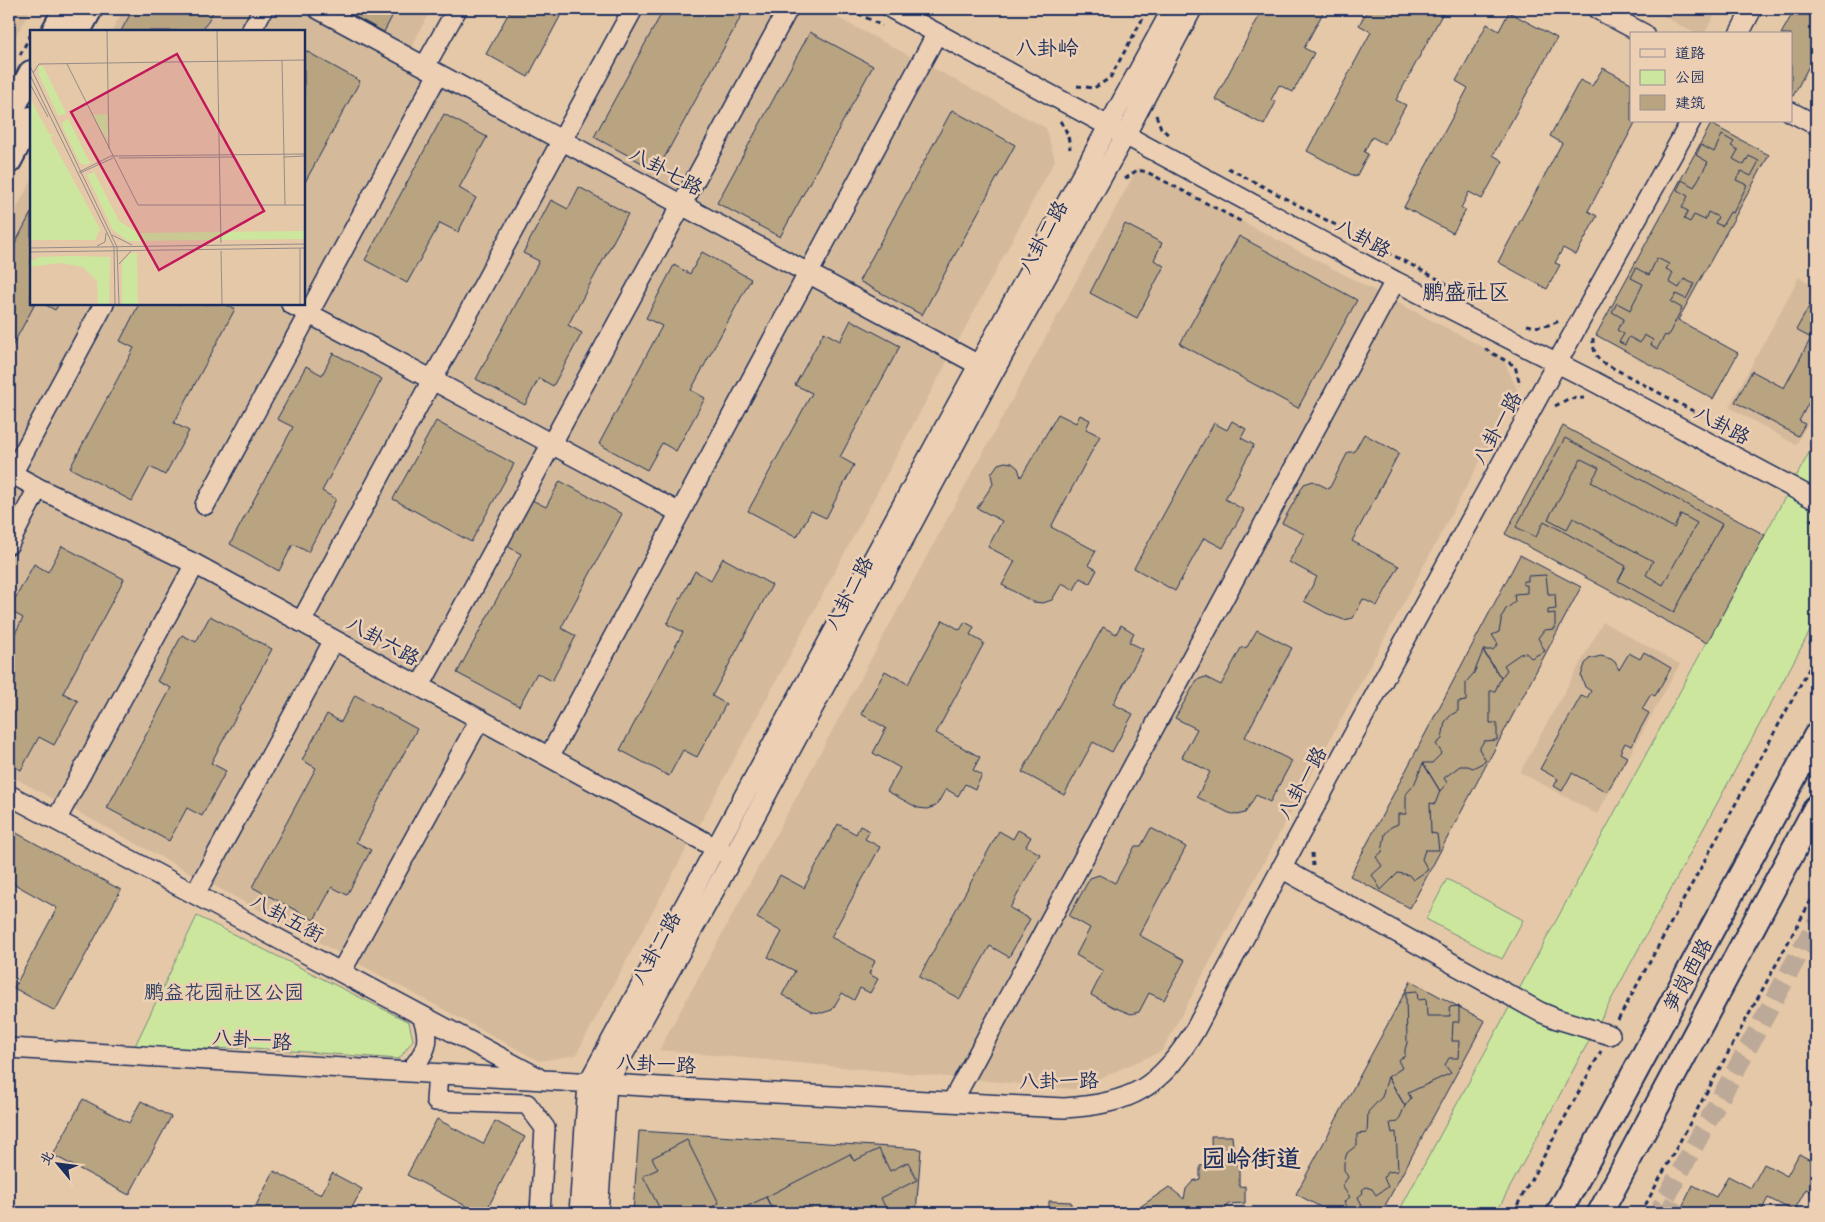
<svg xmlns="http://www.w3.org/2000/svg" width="1825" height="1222" viewBox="0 0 1825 1222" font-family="Caveat,'LXGW WenKai TC',sans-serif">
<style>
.built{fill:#d4ba9b}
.green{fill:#cce79d;stroke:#748b7e}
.building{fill:#b9a482;stroke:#1b2f5e}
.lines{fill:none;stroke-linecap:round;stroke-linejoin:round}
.minor-tunnel{stroke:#bda998;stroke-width:19;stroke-dasharray:19 9;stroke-linecap:butt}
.minor-casing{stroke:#1b2f5e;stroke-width:22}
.major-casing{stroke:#1b2f5e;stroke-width:28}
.path{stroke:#1b2f5e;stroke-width:3;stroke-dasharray:5 4;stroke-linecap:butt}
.minor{stroke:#edcfb4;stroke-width:19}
.major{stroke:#edcfb4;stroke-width:24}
.labels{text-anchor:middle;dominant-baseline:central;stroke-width:5;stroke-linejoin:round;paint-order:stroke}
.street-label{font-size:20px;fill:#1b2f5e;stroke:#edcfb4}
.park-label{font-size:20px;fill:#2d4164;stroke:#edcfb4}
.neighbourhood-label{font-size:21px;fill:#1b2f5e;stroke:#edcfb4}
.quarter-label{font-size:22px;fill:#1b2f5e;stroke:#edcfb4}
.district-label{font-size:25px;font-weight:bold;fill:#1b2f5e;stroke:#edcfb4}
.inset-road{fill:none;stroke:#948b8a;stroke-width:1}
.view{fill:#c2185b;fill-opacity:0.15;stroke:#c2185b;stroke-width:2.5}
.inset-edge{fill:none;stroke:#1b2f5e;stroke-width:2.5}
</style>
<rect width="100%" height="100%" fill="#e5c8a7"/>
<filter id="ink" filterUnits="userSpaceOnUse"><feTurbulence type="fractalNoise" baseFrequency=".02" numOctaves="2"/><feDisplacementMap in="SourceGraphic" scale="10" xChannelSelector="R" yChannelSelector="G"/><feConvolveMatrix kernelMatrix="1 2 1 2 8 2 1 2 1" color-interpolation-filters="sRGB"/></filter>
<g filter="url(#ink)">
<path class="built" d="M9 9H31L9 49Z
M124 9H431L410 50 562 128 626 9H821L1046 128 1055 160 576 1055 539 1061 9 775V223L31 181V304H304V31H112Z
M1651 9H1718L1704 34H1696Z
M1138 167 1502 357 1518 391 1162 1051 1075 1089 659 1050Z
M1799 277 1816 287V409L1796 445 1729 407Z
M1603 622 1680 664 1597 814 1520 772Z"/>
<path class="green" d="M1816 440V620L1496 1213H1398Z
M1447 879 1523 920 1502 959 1426 919Z
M197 916 409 1022 413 1040 399 1059 253 1048 133 1050Z"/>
<path class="building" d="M133 9H215L202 31H121Z
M341 9H396L384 32Z
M511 9H564L528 77 486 54Z
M664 9H745L657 171 594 137Z
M1263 9H1325L1304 48 1314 53 1293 92 1279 85 1271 100 1276 102 1264 125 1215 99Z
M1368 9H1445L1396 100 1406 105 1385 144 1372 137 1364 152 1368 154 1356 177 1307 151 1371 32 1359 25Z
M1795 9H1816V53L1793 96H1791V34H1781Z
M1509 12 1557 38 1493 155 1503 161 1482 199 1469 192 1461 208 1466 210 1453 233 1404 207 1468 88 1456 81 1487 24 1499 31Z
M810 32 873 66 780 237 717 203Z
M304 50 360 81 304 184Z
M1603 68 1631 83V121H1636L1588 211 1597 216 1576 255 1563 248 1555 263 1560 265 1547 289 1498 262 1562 143 1550 136 1580 80 1592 86Z
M952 110 1015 145 922 315 859 281Z
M444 114 487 137 459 188 476 198 458 232 440 223 407 283 365 260Z
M1711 124 1769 155 1678 320 1738 353 1713 399 1596 335Z
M1722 135 1734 142 1731 146 1738 150 1733 159 1744 165 1749 156 1759 161 1751 176 1741 171 1736 180 1747 185 1733 213 1730 212 1722 226 1715 223 1718 217 1708 212 1705 220 1694 215 1690 222 1684 219 1688 211 1682 208 1688 196 1677 190 1682 180 1694 187 1708 162 1696 155 1701 145 1714 152Z
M579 187 628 214 568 325 582 333 553 386 539 378 525 405 476 379 539 261 523 253 551 200 568 209Z
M31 213V304H35L9 352V255Z
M1125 224 1162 243 1154 260 1164 266 1137 318 1090 293Z
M1239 236 1357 300 1298 408 1180 344Z
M702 252 751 279 691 390 705 398 676 451 662 443 647 470 599 444 662 326 646 318 674 265 690 274Z
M1657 258 1669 264 1666 269 1673 273 1669 282 1679 288 1684 279 1694 284 1686 299 1676 294 1671 302 1682 308 1668 336 1665 335 1657 349 1651 345 1653 340 1644 335 1640 343 1629 337 1625 345 1619 342 1624 334 1617 330 1624 319 1612 312 1617 303 1630 310 1643 284 1631 278 1636 268 1649 275Z
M1816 294V405L1809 402 1799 421 1805 424 1798 436 1735 402 1752 371 1784 388 1811 338 1796 330Z
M44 304H59L55 310Z
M139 304H225L235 309 174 423 189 431 165 475 150 467 132 501 70 468 134 348 120 341Z
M851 320 900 346 840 457 854 465 826 518 811 511 797 537 748 511 812 393 795 385 824 332 840 341Z
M333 353 382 379 322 491 336 499 308 552 293 544 279 571 230 544 293 427 277 419 306 366 322 375Z
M1058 414 1076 423 1080 415 1090 420 1086 429 1100 436 1051 527 1096 551 1088 565 1097 570 1090 583 1080 578 1074 590 1062 583 1052 600 1043 603 1033 602 1002 585 1015 561 988 547 1002 521 977 508 993 484 991 474 998 464 1005 462 1012 463 1018 468 1021 477Z
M436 421 514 464 471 542 393 499Z
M1232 421 1246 429 1241 438 1254 445 1225 499 1244 510 1223 548 1204 538 1175 591 1134 568 1214 423 1227 430Z
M1563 426 1765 535 1707 643 1505 534Z
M1364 434 1399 453 1352 541 1399 566 1377 606 1363 599 1353 618 1344 620 1326 613 1304 601 1317 577 1289 562 1304 534 1282 523 1304 484 1313 481 1329 489 1348 452H1354Z
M1565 438 1722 524 1674 612 1618 581 1626 566 1544 521 1536 537 1516 527Z
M1581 459 1599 468 1591 482 1674 528 1681 514 1697 523 1663 585 1646 575 1653 561 1573 518 1567 529 1548 519Z
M560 481 622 514 561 628 576 636 552 681 537 673 519 706 457 673 521 554 507 546 532 500 546 507Z
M62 546 124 579 63 693 78 701 54 745 39 737 21 770 9 764V645L23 618 9 610 34 564 48 572Z
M1520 555 1581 587 1410 908 1350 876Z
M723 558 772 585 712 696 726 704 697 757 683 750 669 776 620 750 683 632 667 624 695 571 711 580Z
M1546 575 1548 594H1555L1556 609 1548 610V614L1555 613V629L1544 630 1538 638 1545 651 1531 658 1526 653 1520 654 1504 665 1507 670 1501 678 1483 650H1493L1498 644 1492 635 1499 632 1502 616 1506 609 1515 602 1514 594 1527 593V585H1523V581H1528V576Z
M210 616 272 649 211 763 226 771 202 816 187 808 169 841 107 808 171 688 157 681 182 635 196 642Z
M943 620 960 630 965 622 974 627 970 635 984 643 936 733 980 757 973 770 982 775 975 789 965 784 958 796 946 789 936 806 927 809 918 808 887 791 900 768 873 753 886 728 861 714 885 671 908 684Z
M1121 625 1134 633 1129 642 1143 649 1113 704 1133 714 1112 752 1093 742 1064 795 1022 772 1103 627 1116 634Z
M1257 630 1292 648 1245 737 1292 761 1270 802 1256 795 1245 813 1237 815 1229 813 1197 797 1210 772 1182 757 1197 729 1175 718 1197 680 1205 677 1221 685 1241 648 1247 647Z
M1483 651 1501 678 1495 691H1490V723H1497V740L1484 741 1479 749 1486 761 1473 768 1468 766H1460L1444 778 1447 783 1440 791 1423 763H1432L1442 753 1436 744 1442 739 1445 722 1451 715 1458 711V702L1466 701V682L1474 673Z
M1644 652 1671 668 1655 696 1651 694 1642 709 1649 713 1631 746 1625 743 1620 753 1627 757 1607 792 1572 773 1562 791 1554 786 1558 779 1540 769 1581 696 1587 698 1591 691 1585 687 1581 676 1585 664 1589 659 1601 656 1611 659 1615 662 1619 670 1629 653 1640 659Z
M355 695 417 729 356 842 371 850 347 895 332 887 314 920 252 887 316 768 302 760 327 714 341 722Z
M1423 763 1440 791 1435 804 1430 803 1431 833 1437 834 1439 850H1425L1422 859 1428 870 1413 880 1409 875 1398 873 1381 890 1372 875 1382 866 1376 857 1382 852 1385 834 1391 827 1398 824V814H1406V794L1414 785Z
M838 824 856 834 860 826 870 831 865 839 880 847 831 937 875 961 869 974 878 979 870 993 860 988 854 1000 842 993 832 1010 822 1013 813 1012 782 995 795 971 768 957 782 932 757 918 780 875 804 888Z
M1151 828 1186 847 1139 935 1185 960 1164 1000 1149 993 1139 1012 1131 1014 1113 1007 1091 995 1103 971 1076 955 1090 928 1069 916 1090 878 1099 875 1115 883 1135 846H1141Z
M9 829 121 890 55 1011 14 988 57 908 9 881Z
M1018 830 1031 837 1026 846 1040 854 1010 908 1030 919 1009 957 990 946 960 999 919 977 999 831 1013 839Z
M1411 981 1485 1021 1381 1213H1332L1296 1194Z
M1417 991 1418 1000 1426 999 1427 1016H1450L1449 1007 1459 1006V1022H1453L1452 1041H1459L1458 1058H1449L1445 1065 1451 1073 1408 1093 1411 1098 1405 1106 1388 1077 1402 1068 1398 1060 1405 1056V1049L1407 1043 1406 992Z
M1814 1033 1816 1034V1047L1808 1042Z
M1388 1077 1405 1106 1398 1122 1390 1123 1392 1133 1396 1132 1398 1171 1387 1172 1384 1178 1388 1187 1376 1195 1372 1189 1366 1187 1362 1190 1363 1193 1358 1197 1362 1205 1348 1212 1344 1202 1350 1197 1342 1186 1348 1177 1344 1170V1162L1347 1153 1357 1145V1134L1367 1133 1368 1112 1382 1097Z
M83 1099 129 1123 141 1101 171 1117 129 1195 53 1155Z
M437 1119 483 1144 495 1121 525 1137 485 1213H479L407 1175Z
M639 1131 921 1149 916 1213H633Z
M1211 1136H1232L1235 1164H1239V1187L1245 1186V1203L1228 1204 1223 1213H1180L1178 1208 1170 1213H1140L1137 1209 1169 1187 1184 1199 1186 1189 1193 1181 1200 1179V1166L1212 1165Z
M687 1140 719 1203 712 1207 715 1213H676L675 1211 670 1213H662L643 1176 658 1169 652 1158Z
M879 1149 890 1171 908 1162 917 1180 881 1198 887 1211 882 1213H774L766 1197 850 1154 854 1161Z
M1799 1154 1816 1163V1194L1806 1189 1794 1211 1768 1198 1760 1213 1731 1212 1730 1213H1679L1693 1185 1716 1197 1728 1176 1751 1188 1764 1164 1787 1176Z
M274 1171 321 1195 332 1173 362 1189 349 1213H252Z
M766 1197 774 1213H744L742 1209Z
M1049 1201 1071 1202V1213H1049Z"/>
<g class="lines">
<path class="minor-tunnel" d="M1677 1213 1662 1205 1816 923"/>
<defs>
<path id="minor" d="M318 9 988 370
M892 9 1395 281 1591 380 1816 500
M1597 9 1644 34
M251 31 263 9
M1739 34 1752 9
M425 66 457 9
M1791 112 1816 125
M291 304 680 513
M9 472 38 488 195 564 727 854
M12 474 104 304
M205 505 438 74
M9 544 38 488
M301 622 633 9
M420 686 788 9
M549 757 937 33
M9 795 537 1077
M56 820 195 564
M1281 868 1540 1012 1557 1019 1610 1035
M195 894 334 640
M341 972 480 719
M9 1048 660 1087 1064 1108C1131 1104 1160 1088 1195 1030 1357 725 1523 423 1691 121
M409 1072C426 1053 432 1041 422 1016
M438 1074 436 1101 527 1104 545 1128 540 1213
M952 1102 1395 281
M579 1213 588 1083 1172 9
M598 1213 607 1084 733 857 993 373 1126 134 1192 9"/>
<path id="major" d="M54 31 66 9
M78 31 90 9
M9 115 31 73
M9 161 31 119
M1559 1213 1816 736
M1600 1213 1816 808"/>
</defs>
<use href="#minor" class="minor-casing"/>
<use href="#major" class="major-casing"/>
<path class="path" d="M850 9 882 26
M20 55 31 34
M1077 86 1094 88 1110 78 1148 9
M1156 115 1161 128 1170 136
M1060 121C1067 130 1069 138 1070 149
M1228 168 1470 296
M1125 179 1137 170 1147 172 1244 223
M1527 325C1538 328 1549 326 1559 321
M1593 338C1593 347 1594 353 1600 361L1721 426
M1485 349 1515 366 1520 385
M1555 406 1568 399 1584 398
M1810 519 1816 522
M1810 644 1816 633
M1312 853 1313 866
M1618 1020 1816 656
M1513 1213 1601 1051
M1641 1213 1816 891"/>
<use href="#minor" class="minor"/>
<use href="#major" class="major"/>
</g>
</g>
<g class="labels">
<g class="street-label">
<text transform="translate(666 171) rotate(28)">八卦七路</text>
<text transform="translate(1043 237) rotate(-61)">八卦二路</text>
<text transform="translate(1363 238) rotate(29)">八卦路</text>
<text transform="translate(1722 425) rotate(28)">八卦路</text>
<text transform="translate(1497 428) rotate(-61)">八卦一路</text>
<text transform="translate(849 593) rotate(-62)">八卦二路</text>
<text transform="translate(383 641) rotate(29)">八卦六路</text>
<text transform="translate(1302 783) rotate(-61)">八卦一路</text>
<text transform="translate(287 918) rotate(28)">八卦五街</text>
<text transform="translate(656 948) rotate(-61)">八卦二路</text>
<text transform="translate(1688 975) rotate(-62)">笋岗西路</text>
<text transform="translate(252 1040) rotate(4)">八卦一路</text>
<text transform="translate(656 1064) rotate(3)">八卦一路</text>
<text transform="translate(1059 1081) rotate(-1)">八卦一路</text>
</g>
<g class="park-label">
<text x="224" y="992">鹏益花园社区公园</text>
</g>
<g class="neighbourhood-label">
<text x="1047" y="48">八卦岭</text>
</g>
<g class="quarter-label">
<text x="1466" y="292">鹏盛社区</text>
</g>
<g class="district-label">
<text x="1251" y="1159">园岭街道</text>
</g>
</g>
<g transform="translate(30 30)">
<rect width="275" height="275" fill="#e5c8a7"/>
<path d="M8 36H13L36 83 32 85H28L9 45ZM0 68 19 104 25 105 20 107 70 199 65 210H0ZM77 84 78 108 77 109 62 85ZM38 89 60 133 56 135 50 133 34 100 32 93ZM64 142 89 191 108 203 275 201V209L98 211 83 200 57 145ZM101 223H107L108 274H92V232ZM42 226 80 227 79 274H68L67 251 53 237 31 233 0 237V231L5 230 7 227Z" fill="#cce79d"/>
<path class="inset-road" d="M77 1 79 119M187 1 191 213M252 30 255 175M37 34 108 175H275M0 36 87 217 89 274M3 43 9 34 275 30M0 45 84 217 85 274M0 54 18 87M254 127 275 126M89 128 203 127M49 142 81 126 275 124M50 143 83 128M82 205 102 215M67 216 75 212 76 203M0 218 275 214M270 218V274M191 221 192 274M0 222 275 218M89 234 101 221"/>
<path class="view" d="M147 24 234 181 129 240 41 82Z"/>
<rect width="275" height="275" class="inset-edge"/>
</g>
<rect width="1825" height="1222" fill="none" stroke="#edcfb4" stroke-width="30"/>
<rect x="15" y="15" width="1795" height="1192" fill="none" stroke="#1b2f5e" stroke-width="2" filter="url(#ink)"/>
<rect x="1630" y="32" width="162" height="90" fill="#edcfb4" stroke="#998f92"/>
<rect x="1640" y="49" width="25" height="8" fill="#edcfb4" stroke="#998f92"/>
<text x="1675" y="58" font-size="15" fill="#1b2f5e">道路</text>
<rect x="1640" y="70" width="25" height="15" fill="#cce79d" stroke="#998f92"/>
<text x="1675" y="82" font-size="15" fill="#1b2f5e">公园</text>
<rect x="1640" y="95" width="25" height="15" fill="#b9a482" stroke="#998f92"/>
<text x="1675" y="108" font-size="15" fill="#1b2f5e">建筑</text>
<g transform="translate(58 1164) rotate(299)" stroke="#edcfb4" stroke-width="4" paint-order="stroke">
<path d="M0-4L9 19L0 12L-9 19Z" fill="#1b2f5e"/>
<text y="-8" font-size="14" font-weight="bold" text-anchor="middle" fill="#1b2f5e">北</text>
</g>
</svg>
